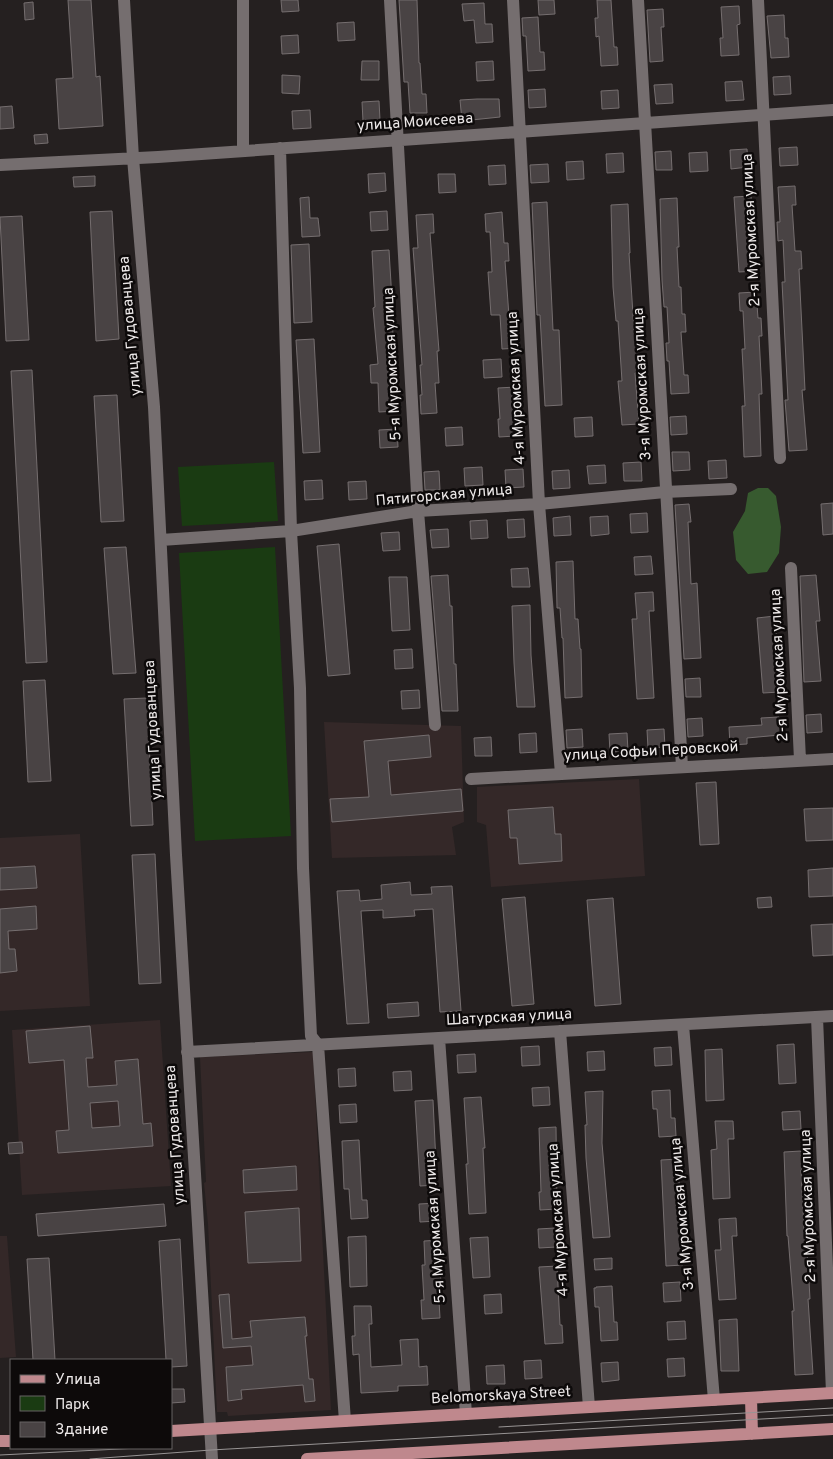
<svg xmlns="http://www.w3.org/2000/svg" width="833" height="1459" viewBox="0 0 833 1459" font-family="Overpass,sans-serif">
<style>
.built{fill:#342828}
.green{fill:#1a3b12}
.water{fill:#375a2f}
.building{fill:#494344;stroke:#756e6f;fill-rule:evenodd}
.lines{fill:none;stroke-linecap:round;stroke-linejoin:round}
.minor{stroke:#756e6f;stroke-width:12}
.major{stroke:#bf888d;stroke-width:12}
.tram{stroke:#989494;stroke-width:1}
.labels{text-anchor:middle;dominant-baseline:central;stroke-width:5;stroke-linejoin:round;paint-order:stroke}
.street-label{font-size:15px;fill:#ede9e9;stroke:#0d0a0a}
</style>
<rect width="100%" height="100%" fill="#252020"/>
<path class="built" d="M324 722 461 726 464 822 452 827 456 855 332 858Z
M639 779 645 876 491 887 486 825 477 822V787Z
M80 834 90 1006 0 1011V838Z
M160 1020 171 1186 22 1195 12 1030Z
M313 1052 331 1410 228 1416 227 1412H217L208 1224 204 1183 206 1182 200 1057Z
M0 1236H7L16 1357 0 1358Z"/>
<path class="green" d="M274 462 278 521 182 526 178 467Z
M275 547 291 836 195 841 179 553Z"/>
<path class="water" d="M758 488H768L776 496 781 527 779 553 767 572 748 574 736 560 733 532 745 511 748 493Z"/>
<path class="building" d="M68 0H91L96 77 100 76 103 126 59 129 56 79 73 78Z
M281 0H298L299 11 282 12Z
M399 0H417L419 63H420L422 94H426L427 113H410L408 82H404Z
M538 0H554L555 14 539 15Z
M597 0H611L614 47H617L618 65 601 66 599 36 596 37 595 18H598Z
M33 2 34 19 25 20 24 3Z
M484 3 485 24H492L493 42 476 43 474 20 464 21 462 4Z
M739 6 740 24 737 25 739 55 721 56 720 38H723L721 7Z
M663 9 664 27H661L663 61 650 62 647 10Z
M784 15 785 38H788L789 57 771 58 767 16Z
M538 17 540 52H544L545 70 528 71 526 36H523L522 18Z
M354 22 355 40 338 41 337 23Z
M298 35 299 53 282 54 281 36Z
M362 61H379V80H361Z
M493 61 494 80 477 81 476 62Z
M282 75 300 76 299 94 282 93Z
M790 76 791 94 774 95 773 77Z
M742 81 744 100 726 101 725 82Z
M672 84 673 103 656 104 654 85Z
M545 89 546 107 529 108 528 90Z
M618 90 619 108 602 109 601 91Z
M477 99H499L500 117 462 121 460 100Z
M379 101 380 120 363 121 362 102Z
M12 106 14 128 0 129V107Z
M310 110 311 128 293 129 292 111Z
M47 134 48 143 35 144 34 135Z
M797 147 798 165 780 166 779 148Z
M747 149 748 167 731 169 730 150Z
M671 151 672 170H656L655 152Z
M707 152 708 171 690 172 689 153Z
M623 153 624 172 607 173 606 154Z
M583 161 584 179 567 180 566 162Z
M548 164 549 182 531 183 530 165Z
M505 165 506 184 489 185 488 166Z
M385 173 386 191 369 193 368 174Z
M438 174H455L456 192 439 193Z
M95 176V186L74 187 73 177Z
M795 186 796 205H792L795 251H801L802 269H799L805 390H802L807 450 789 451 785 400H788L782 282H785L783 240 778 241 777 222H780L778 187Z
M751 196 757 271 739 272 734 197Z
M309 197 310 218H318L320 236 302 237 300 198Z
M677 198 679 247H677L679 287H681L682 314H685L686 332H681L684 375H688L689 393 671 394 669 361H667L666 343H669L667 307H664L662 280 660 199Z
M547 202 553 330H559L562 405 545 406 540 315H537L532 203Z
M628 204 630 253H629L634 330H636L638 355 639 373H635L639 424 622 425 618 381H622L618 321H616L613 287 611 205Z
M112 211 119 339 96 341 90 212Z
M387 211 388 230 371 231 370 212Z
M502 212 504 243H508L509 261H505L510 330H518L519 348 502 349 500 315H491L488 272H492L490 232H486L485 214Z
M433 214 434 233H430L439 351H437L439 383H435L437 413 421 414 420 395H422L420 365H422L413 248H418L416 215Z
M22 216 29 340 6 341 0 217Z
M309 244 312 322 294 323 291 245Z
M389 250 392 300H390L395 356H387L390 393H396L397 411 379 412 378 383H371L370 365 378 364 373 308 375 307 372 251Z
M756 292 758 318H761L762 336H759L762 394H759L761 456 744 457 742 406H745L742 349H745L743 311H740L739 293Z
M314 339 320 452 303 453 296 340Z
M501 359 502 377 484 378 483 360Z
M32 370 47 662 26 663 11 371Z
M516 387 517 405H514L516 436 499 437 498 419H500L498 388Z
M117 395 124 521 101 522 94 396Z
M686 416 687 434 671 435 670 417Z
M592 417 593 436 575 437 574 418Z
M462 427 463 445 446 446 445 428Z
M397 429 398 447 380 448 379 430Z
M672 452H689L690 470 673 471Z
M726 460 727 478 709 479 708 461Z
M641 462 642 481H624L623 463Z
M605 465 606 483 589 484 587 466Z
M482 467 483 485 465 486 464 468Z
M523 469 524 487 506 488 505 470Z
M569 470 570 488 553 489 552 471Z
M439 471 440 490H425L424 472Z
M322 480 323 499 305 500 304 481Z
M366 481 367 499 349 500 348 482Z
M833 503V534L823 535 821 504Z
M689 504 691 522H688L691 584 697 583 701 658 684 659 675 505Z
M647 513 648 532 631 533 630 514Z
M570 516 571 535 554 536 553 518Z
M608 516 609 534 591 536 590 517Z
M524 519 525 537 508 538 507 520Z
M487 520 488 538 471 539 470 521Z
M448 529 449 547 432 548 430 530Z
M399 532 400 550 383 551 381 533Z
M339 544 350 674 328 676 317 546Z
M126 547 136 673 113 674 104 548Z
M651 556 653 574 635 575 634 557Z
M573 561 575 619H578L580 649H581L582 697 565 698 563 638H562L560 608H557L556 562Z
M528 568 530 587H512L511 569Z
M448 575 450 606H452L454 664H456L458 711H442L431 576Z
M816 575 820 621H816L821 681 804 682 800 576Z
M389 577H407L410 630 392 631Z
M653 592 654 611H649L654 698 637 699 632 619H637L635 593Z
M530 605 531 655 535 707H517L514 663 512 606Z
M775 616 780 692 763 693 757 618Z
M412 649 413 668 395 669 394 650Z
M700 678 701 697H686L685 679Z
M45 680 51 781 28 782 23 681Z
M419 690 420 708 402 709 401 691Z
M147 698 153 825 131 826 124 699Z
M821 714 822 732 807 733 806 715Z
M779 717 780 735 747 738V744L730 745 729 727 762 725 761 718Z
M702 718 703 736 688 737 687 719Z
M582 729 583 747 567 748 566 730Z
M664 729 665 747 648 748 647 730Z
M536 733 537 752 520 753 519 734Z
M627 733 628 751 610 752 609 734Z
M429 735 431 757 388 761 391 795 461 789 463 811 332 822 330 799 369 797 364 741Z
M491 737 492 756H475L474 738Z
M716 782 719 844 700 845 696 783Z
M553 807 555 834H561L562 861 519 864 517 838H510L508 810Z
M833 808V840L806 841 804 809Z
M155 854 161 983 139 984 132 855Z
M35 866 37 888 0 890V868Z
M833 868V896L809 897 808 870Z
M410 882 411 895 432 894 431 887 452 886 461 1011 440 1012 433 909 414 910 415 916 383 918V910L361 911 369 1023 347 1024 337 891 359 890 360 901 382 899 381 885Z
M525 897 534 1004 512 1006 502 899Z
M771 897 772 907 758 908 757 898Z
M613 898 621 1004 595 1006 587 900Z
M36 906 37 929 8 931 9 949H15L17 971 0 973V909Z
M833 924V955L813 956 811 925Z
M418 1002 419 1016 388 1018 387 1004Z
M90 1026 93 1058H86L88 1087 117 1085 115 1061 138 1059 143 1124 151 1123 153 1146 58 1153 56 1131 69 1130 64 1060 29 1063 26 1031ZM118 1101 120 1126 92 1128 90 1103Z
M794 1044 796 1083 779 1084 777 1045Z
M539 1046 540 1065 522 1066 521 1047Z
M671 1047 672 1065 655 1066 654 1048Z
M722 1049 724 1100 706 1101 705 1050Z
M604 1051 605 1070 588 1071 587 1052Z
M475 1054 476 1072 458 1073 457 1055Z
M355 1068 356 1086 339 1087 338 1069Z
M411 1071 412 1090 394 1091 393 1072Z
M549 1087 550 1105 533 1106 532 1088Z
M670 1090 671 1118H675L676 1136 659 1137 657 1109H653L652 1091Z
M603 1091 602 1143 610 1237 593 1238 586 1158 585 1125H587L585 1092Z
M481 1097 485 1148H483L486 1213 469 1214 466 1164H468L464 1098Z
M433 1100 437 1185 420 1186 415 1101Z
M356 1104 357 1122 340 1123 339 1105Z
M800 1111 801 1129 783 1130 782 1112Z
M715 1121H733L734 1139H728L730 1198 713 1199 711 1150 717 1149Z
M556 1127 557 1209 540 1210 539 1192H541L539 1128Z
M359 1140 362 1200H367L368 1218 351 1219 349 1189H344L342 1141Z
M22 1142 23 1153 9 1154 8 1143Z
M801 1151 802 1170H801L805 1249H807L809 1281 810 1299H808L813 1374 795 1375 792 1311H794L788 1236H787L784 1152Z
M678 1159 683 1265 666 1266 661 1160Z
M296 1166 297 1190 244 1193 243 1170Z
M437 1203 438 1221 420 1222 419 1204Z
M164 1204 166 1226 38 1236 36 1214Z
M299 1208 301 1261 248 1263 245 1212Z
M736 1218 737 1236H732L736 1299 719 1300 715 1250H721L719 1219Z
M555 1228 557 1247 539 1248 538 1229Z
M366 1236 367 1286 350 1287 348 1237Z
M488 1237 490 1277 473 1278 470 1238Z
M180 1239 187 1366 171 1367V1360H166L159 1241Z
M441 1240 442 1258H439L441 1282 438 1283 440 1318 422 1319 421 1300H424L422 1265H425L424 1241Z
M49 1258 55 1360H33L27 1259Z
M612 1258V1269L595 1270 594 1259Z
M557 1266 560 1325H562L563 1343 545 1344 539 1267Z
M680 1282 681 1301 664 1302 663 1283Z
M612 1286 614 1322H617L618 1340 601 1341 599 1307H595L594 1288H596V1287Z
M229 1294 232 1339 252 1337 250 1321 305 1317 307 1336H305L309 1379H313L315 1401 305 1402 303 1385 241 1390 242 1399 228 1401 226 1367 253 1365 251 1346 223 1348 219 1295Z
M501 1294 502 1313 485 1314 484 1295Z
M354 1306H371L372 1324H369L371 1367 402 1365 400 1340 418 1339 419 1367 427 1366 428 1385 398 1386V1391L361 1393 359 1354 353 1355 352 1336H355Z
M737 1319 739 1371H721L719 1320Z
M685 1321 686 1339 668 1340 667 1322Z
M684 1358 685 1376 668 1377 667 1359Z
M541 1360 542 1378 525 1379 524 1361Z
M618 1362 619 1380 602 1382 601 1363Z
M504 1365 505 1384H487L486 1366Z
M171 1389H184L185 1402 171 1403Z"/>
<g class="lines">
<path class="minor" d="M124 0 133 158 154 407 176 855 212 1459
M390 0 418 511 435 725
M513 0 539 504 561 774
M638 0 682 767
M758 0 780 458
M280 148 291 531 300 688 303 868 311 1036 318 1045 345 1421
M243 151V0
M0 165 158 157 833 110
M161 540 291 531 418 511 539 504 665 492 731 489
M791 568 800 760
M471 779 833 759
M817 1017 832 1393
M683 1025 714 1400
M560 1031 589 1407
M439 1038 466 1414
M187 1052 833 1016"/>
<path class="major" d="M751 1398 752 1434
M171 1431 833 1393
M0 1441H11
M307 1459 833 1429"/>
<path class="tram" d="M499 1427 833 1408
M0 1455 139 1448
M90 1459 211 1450 833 1415"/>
</g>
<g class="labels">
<g class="street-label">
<text transform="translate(415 123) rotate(-4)">улица Моисеева</text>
<text transform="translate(752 230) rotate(-93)">2-я Муромская улица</text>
<text transform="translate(131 326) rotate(-95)">улица Гудованцева</text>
<text transform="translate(393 364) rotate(-93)">5-я Муромская улица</text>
<text transform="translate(643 384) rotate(-93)">3-я Муромская улица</text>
<text transform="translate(517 388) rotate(-93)">4-я Муромская улица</text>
<text transform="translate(444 496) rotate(-5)">Пятигорская улица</text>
<text transform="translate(780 665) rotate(-93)">2-я Муромская улица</text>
<text transform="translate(154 730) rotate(-93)">улица Гудованцева</text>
<text transform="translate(651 752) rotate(-3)">улица Софьи Перовской</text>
<text transform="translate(509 1018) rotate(-3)">Шатурская улица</text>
<text transform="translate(176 1135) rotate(-94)">улица Гудованцева</text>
<text transform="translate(809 1206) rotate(-92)">2-я Муромская улица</text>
<text transform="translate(683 1214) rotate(-95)">3-я Муромская улица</text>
<text transform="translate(559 1220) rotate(-94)">4-я Муромская улица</text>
<text transform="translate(436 1227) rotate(-94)">5-я Муромская улица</text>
<text transform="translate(501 1396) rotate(-3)">Belomorskaya Street</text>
</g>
</g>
<rect x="10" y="1359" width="162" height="90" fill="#0d0a0a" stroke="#676363"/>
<rect x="20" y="1375" width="25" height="8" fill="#bf888d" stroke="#676363"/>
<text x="55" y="1384" font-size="15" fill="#ede9e9">Улица</text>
<rect x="20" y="1396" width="25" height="15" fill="#1a3b12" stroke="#676363"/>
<text x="55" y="1409" font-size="15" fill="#ede9e9">Парк</text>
<rect x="20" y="1422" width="25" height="15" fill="#494344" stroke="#676363"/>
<text x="55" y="1434" font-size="15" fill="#ede9e9">Здание</text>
</svg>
